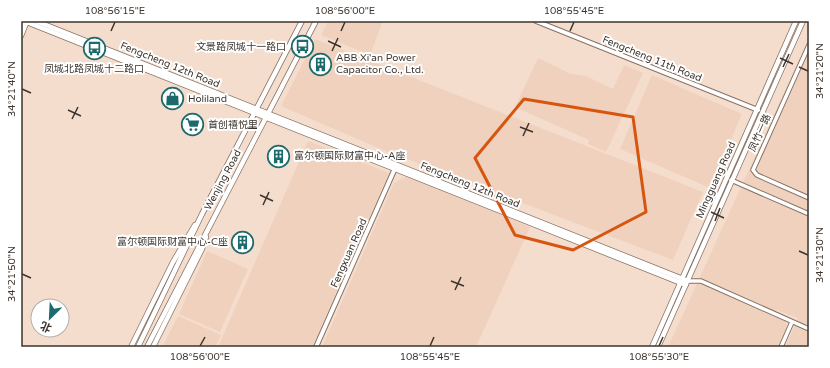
<svg xmlns="http://www.w3.org/2000/svg" width="830" height="368" viewBox="0 0 830 368" font-family="'Varela Round','Noto Sans SC',sans-serif">
<style>
.built{fill:#efd1bd}
.lines{fill:none;stroke-linecap:round;stroke-linejoin:round}
.minor-casing{stroke:#887265;stroke-width:5.5}
.tertiary-casing{stroke:#887265;stroke-width:6}
.secondary-casing{stroke:#887265;stroke-width:6}
.minor{stroke:#fff;stroke-width:3.5}
.tertiary{stroke:#fff;stroke-width:4}
.secondary{stroke:#fff;stroke-width:4.5}
.marked{fill:none;stroke:#d7550f;stroke-width:3;stroke-linejoin:round}
.ticks{fill:none;stroke:#3d342e;stroke-width:1.5}
.labels{text-anchor:middle;dominant-baseline:central;stroke-width:4;stroke-linejoin:round;paint-order:stroke}
.poi-label{font-size:10px;fill:#3d342e;stroke:#fff;text-anchor:start}
.street-label{font-size:10px;fill:#3d342e;stroke:#fff}
.neatline{fill:none;stroke:#3d342e;stroke-width:1.5}
.ticks-label{font-size:10px;text-anchor:middle;fill:#3d342e}
</style>
<rect width="100%" height="100%" fill="#f5ddcd"/>
<path class="built" d="M328 21H383L370 55 321 35Z
M809 38V347H785L798 318 777 310 773 316 785 321 787 327 778 347H668Z
M315 39 703 192 673 260 383 150 281 106Z
M538 58 571 74 586 76 613 89 624 65 643 73 606 152 588 144 589 140 515 107Z
M652 75 742 114 710 188 620 149Z
M308 141 389 173 312 347H218Z
M407 176 530 227 476 347H322L394 183Z
M207 251 248 269 220 332 179 314Z
M178 316 221 335 215 347H162Z"/>
<g class="lines">
<defs>
<path id="minor" d="M809 45 753 170 757 175 809 198
M731 180 809 214
M688 281H701L809 329
M781 347 792 322"/>
<path id="tertiary" d="M536 21 758 110
M316 347 396 166"/>
<path id="secondary" d="M24 21 686 285
M36 21 688 281
M21 27 23 21
M21 36 27 21
M131 347 173 262 195 225
M138 347 202 214 302 21
M147 347 316 21
M153 347 202 249 206 237
M652 347 796 21
M658 347 803 21"/>
</defs>
<use href="#minor" class="minor-casing"/>
<use href="#tertiary" class="tertiary-casing"/>
<use href="#secondary" class="secondary-casing"/>
<use href="#minor" class="minor"/>
<use href="#tertiary" class="tertiary"/>
<use href="#secondary" class="secondary"/>
</g>
<path class="marked" d="M524 99 633 117 646 212 573 250 515 235 475 158Z"/>
<path class="ticks" d="M111 31 115 22M341 31 345 22M570 31 574 22M328 41 341 47M332 51 338 38M780 58 793 64M783 67 789 54M799 67 808 71M22 89 31 93M68 110 81 116M72 119 78 107M520 127 533 132M523 136 529 123M260 195 273 201M263 205 269 192M711 212 724 218M715 221 720 208M799 251 808 255M22 274 31 278M451 281 464 286M455 290 461 277M200 346 205 337M430 346 434 337M659 346 663 337"/>
<defs>
<symbol id="bus-ring" viewBox="-11 -11 22 22"><circle r="9.5" fill="#fff" stroke="#1d6a6c" stroke-width="1.5"/><path d="M-5-6H5V4H4V6H2V4H-2V6H-4V4H-5ZM-3.5-4V0h7V-4ZM-3.5 1.2v1.5H-2V1.2ZM2 1.2v1.5H3.5V1.2Z" fill="#1d6a6c"/></symbol>
<symbol id="building-ring" viewBox="-11 -11 22 22"><circle r="9.5" fill="#fff" stroke="#1d6a6c" stroke-width="1.5"/><path d="M-4-6H4V6H1V3H-1V6H-4ZM-2.5-4.3h1.7v1.8h-1.7ZM.8-4.3h1.7v1.8H.8ZM-2.5-1h1.7V.8h-1.7ZM.8-1h1.7V.8H.8Z" fill="#1d6a6c"/></symbol>
<symbol id="shop-ring" viewBox="-11 -11 22 22"><circle r="9.5" fill="#fff" stroke="#1d6a6c" stroke-width="1.5"/><path d="M-5-2.5h2.3a2.7 3.5 0 0 1 5.4 0H5L5.5 6h-11ZM-1.5-2.5h3a1.5 2.3 0 0 0-3 0Z" fill="#1d6a6c"/></symbol>
<symbol id="supermarket-ring" viewBox="-11 -11 22 22"><circle r="9.5" fill="#fff" stroke="#1d6a6c" stroke-width="1.5"/><path d="M-6-5.5h2.5l.6 2H6L4.5 2H-2.5L-4.4-4H-6ZM-1.5 3.2a1.3 1.3 0 1 0 .1 0ZM3 3.2a1.3 1.3 0 1 0 .1 0Z" fill="#1d6a6c"/></symbol>
</defs>
<g fill-rule="evenodd">
<use href="#bus-ring" x="290" y="34" width="25" height="25"/>
<use href="#bus-ring" x="82" y="36" width="25" height="25"/>
<use href="#building-ring" x="308" y="52" width="25" height="25"/>
<use href="#shop-ring" x="160" y="86" width="25" height="25"/>
<use href="#supermarket-ring" x="180" y="112" width="25" height="25"/>
<use href="#building-ring" x="266" y="144" width="25" height="25"/>
<use href="#building-ring" x="230" y="230" width="25" height="25"/>
</g>
<g class="labels">
<g class="poi-label">
<text x="286" y="47" text-anchor="end">文景路凤城十一路口</text>
<text x="336" y="58">ABB Xi'an Power<tspan x="336" dy="12">Capacitor Co., Ltd.</tspan></text>
<text x="94" y="69" text-anchor="middle">凤城北路凤城十二路口</text>
<text x="188" y="99">Holiland</text>
<text x="208" y="125">首创禧悦里</text>
<text x="294" y="156">富尔顿国际财富中心-A座</text>
<text x="228" y="242" text-anchor="end">富尔顿国际财富中心-C座</text>
</g>
<g class="street-label">
<text transform="translate(652 59) rotate(22)">Fengcheng 11th Road</text>
<text transform="translate(170 65) rotate(22)">Fengcheng 12th Road</text>
<text transform="translate(760 133) rotate(-66)">凤竹一路</text>
<text transform="translate(223 180) rotate(-62)">Wenjing Road</text>
<text transform="translate(716 180) rotate(-66)">Mingguang Road</text>
<text transform="translate(470 185) rotate(22)">Fengcheng 12th Road</text>
<text transform="translate(349 253) rotate(-66)">Fengxuan Road</text>
</g>
</g>
<rect width="830" height="368" fill="none" stroke="#ffffff" stroke-width="44"/>
<g transform="translate(50 318) rotate(204)"><circle r="19" fill="#ffffff" stroke="#b1aeab"/>
<path d="M0-3L7 15L0 10L-7 15Z" fill="#1d6a6c"/>
<text y="-6" font-size="11" font-weight="bold" text-anchor="middle" fill="#3d342e">北</text>
</g>
<rect x="22" y="22" width="786" height="324" class="neatline"/>
<g class="ticks-label">
<text x="115" y="14">108°56'15"E</text>
<text x="345" y="14">108°56'00"E</text>
<text x="574" y="14">108°55'45"E</text>
<text transform="translate(819 71) rotate(-90)" y="4">34°21'20"N</text>
<text transform="translate(11 89) rotate(-90)" y="4">34°21'40"N</text>
<text transform="translate(819 255) rotate(-90)" y="4">34°21'30"N</text>
<text transform="translate(11 274) rotate(-90)" y="4">34°21'50"N</text>
<text x="200" y="360">108°56'00"E</text>
<text x="430" y="360">108°55'45"E</text>
<text x="659" y="360">108°55'30"E</text>
</g>
</svg>
